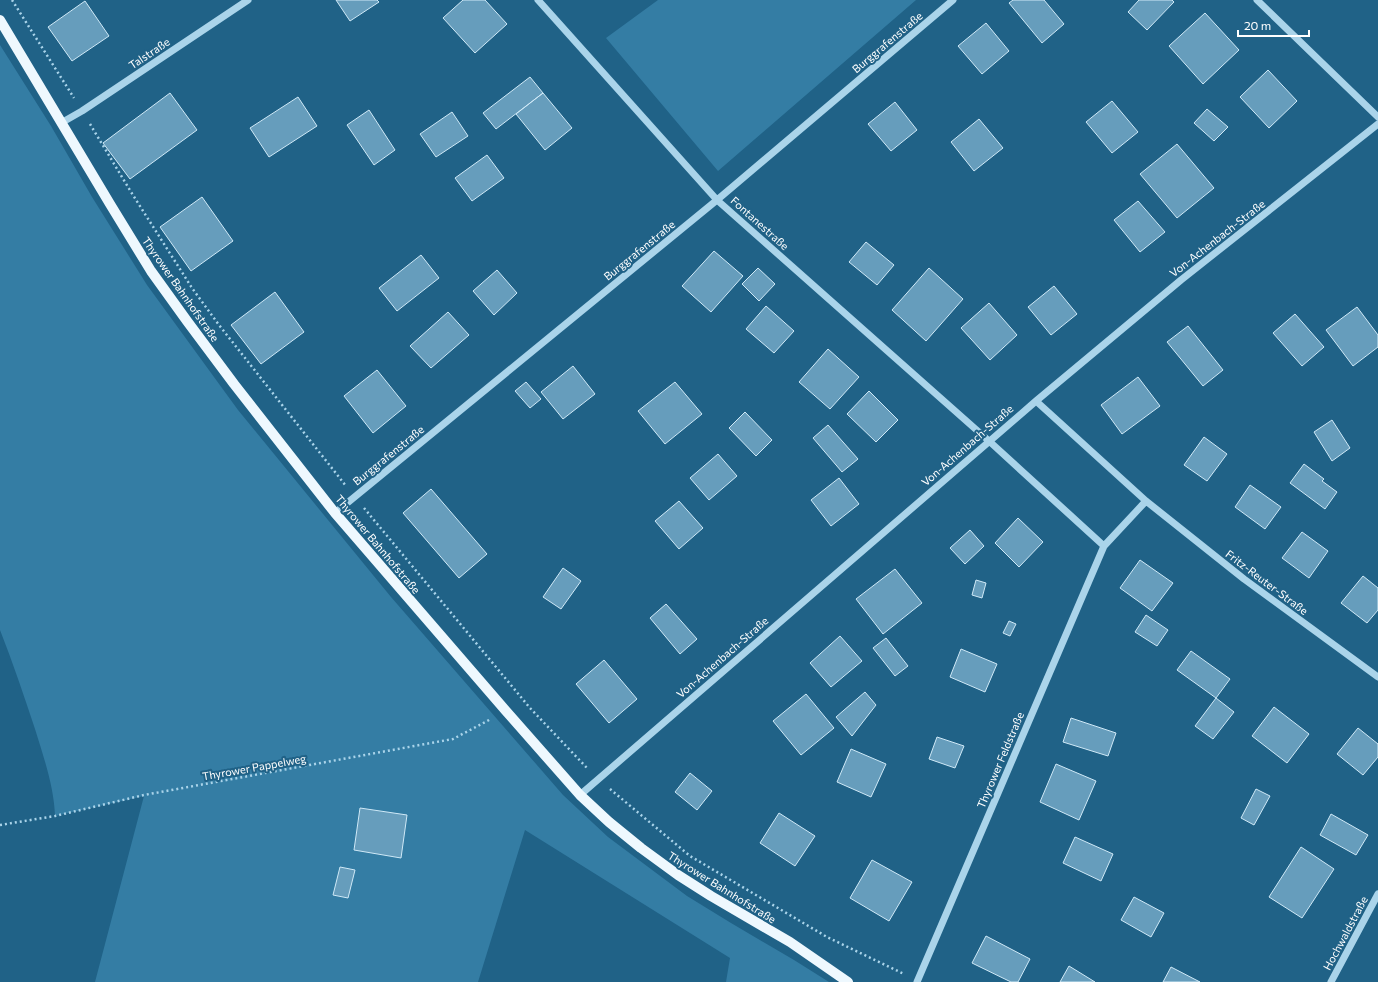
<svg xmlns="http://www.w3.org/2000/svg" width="1378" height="982" viewBox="0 0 1378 982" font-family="Commissioner,sans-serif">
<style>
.green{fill:#347da4}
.building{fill:#669dbc;stroke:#cfe9f7}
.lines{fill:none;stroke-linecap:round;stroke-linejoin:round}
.path{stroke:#aad4ea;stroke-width:2.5;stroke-dasharray:2 3;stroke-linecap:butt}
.minor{stroke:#aad4ea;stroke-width:7}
.major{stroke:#eef8fe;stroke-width:10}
.labels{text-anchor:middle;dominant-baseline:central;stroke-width:4;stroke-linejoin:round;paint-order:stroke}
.street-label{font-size:11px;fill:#fff;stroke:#206287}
</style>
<rect width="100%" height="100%" fill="#206287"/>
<path class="green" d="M658 0H916L718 171 606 38Z
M0 45 51 126 92 197 147 285 238 410 391 597 563 795 608 837 687 896 731 923 794 960 829 982H726L730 958 525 830 478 982H95L144 796 55 816C54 787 44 758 35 729 24 696 13 663 0 630Z"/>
<path class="building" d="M336 0H377L379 2 350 21Z
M463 0H485L507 24 475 53 443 18Z
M1013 0H1044L1064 24 1042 43 1009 3Z
M1139 0H1172L1174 2 1147 30 1128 12Z
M85 1 109 36 72 61 48 27Z
M1205 13 1239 50 1203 84 1169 46Z
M986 23 1009 51 982 74 958 46Z
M1268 70 1297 101 1269 128 1240 97Z
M530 77 543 93 496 129 483 113Z
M170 93 197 130 130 179 103 143Z
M543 93 572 128 545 150 516 114Z
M298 97 317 126 269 157 250 128Z
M1112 101 1138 132 1112 153 1086 122Z
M895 102 917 130 891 151 868 124Z
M1207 109 1228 127 1214 141 1194 123Z
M369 110 395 150 374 165 347 125Z
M452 112 468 136 436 157 420 134Z
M979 119 1003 148 974 171 951 142Z
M1177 144 1214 188 1177 218 1140 174Z
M487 155 504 178 472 201 455 178Z
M202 197 233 241 191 271 160 227Z
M1138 201 1165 232 1140 252 1114 220Z
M866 242 894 265 877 285 849 262Z
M714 251 743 276 711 312 682 286Z
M421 255 439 278 397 311 379 288Z
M758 268 775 284 759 301 742 284Z
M929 268 963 299 926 341 892 310Z
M497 270 517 293 494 315 473 291Z
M1054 286 1077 314 1051 335 1028 307Z
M275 292 304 332 261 364 231 325Z
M989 303 1017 335 990 360 961 328Z
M766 306 794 331 774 353 746 329Z
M1357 307 1378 335V347L1353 366 1326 330Z
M448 312 469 335 431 368 410 346Z
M1295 314 1324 347 1302 366 1273 333Z
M1188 326 1223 370 1203 386 1167 342Z
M828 349 859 377 830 409 799 382Z
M573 366 595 394 563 419 541 392Z
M377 370 406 406 373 433 344 396Z
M1138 377 1160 406 1122 434 1101 405Z
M526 382 541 399 530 408 515 391Z
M675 382 702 414 665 444 638 411Z
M869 391 898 420 876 442 847 414Z
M745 412 772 440 756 456 729 428Z
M1332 420 1350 448 1332 461 1314 432Z
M828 425 858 459 842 472 813 438Z
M1204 437 1227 454 1207 481 1184 465Z
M718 454 737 476 709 500 690 478Z
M1304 464 1324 479 1322 481 1337 492 1325 509 1290 483Z
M839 478 859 504 831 526 811 500Z
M1250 485 1281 507 1265 529 1235 507Z
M431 489 487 554 459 578 403 513Z
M679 501 703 528 679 549 655 521Z
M1018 518 1043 542 1019 567 995 543Z
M970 530 984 546 965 564 950 548Z
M1302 532 1328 551 1309 578 1282 558Z
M1140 560 1173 583 1152 611 1120 588Z
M563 568 581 581 561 609 543 597Z
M895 569 922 603 883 634 856 599Z
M1363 576 1378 588V610L1367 623 1341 603Z
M976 580 986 583 982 598 972 595Z
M666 604 697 639 680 654 650 618Z
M1146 615 1168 630 1157 646 1135 632Z
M1009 621 1016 624 1010 636 1003 633Z
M840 636 862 661 831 687 810 663Z
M886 638 908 666 895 676 873 648Z
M961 649 997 664 985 692 950 677Z
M1191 651 1230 679 1216 698 1177 670Z
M604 660 637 699 609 723 576 684Z
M865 692 876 705 852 736 836 717Z
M806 694 834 728 801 755 773 721Z
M1216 698 1234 712 1213 739 1195 726Z
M1274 707 1309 734 1287 763 1252 736Z
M1071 718 1116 733 1108 756 1063 742Z
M1358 728 1378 744V757L1363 775 1337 754Z
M937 737 964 746 955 768 929 759Z
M851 749 886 764 871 797 837 782Z
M1056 764 1096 781 1079 820 1040 802Z
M690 773 712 791 697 810 675 792Z
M1256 789 1270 796 1254 825 1241 818Z
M360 808 407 815 401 858 354 850Z
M779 813 815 836 795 866 760 843Z
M1331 814 1368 835 1356 855 1320 835Z
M1075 837 1113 854 1101 881 1063 863Z
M1301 847 1334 869 1302 918 1269 897Z
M872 860 912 882 889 921 850 898Z
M340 867 355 870 348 898 333 895Z
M1134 897 1164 913 1151 937 1121 920Z
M986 936 1030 959 1018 982H1011L972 963Z
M1069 966 1095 982H1060Z
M1171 967 1200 982H1163Z"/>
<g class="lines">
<path class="path" d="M12 0 74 98
M90 124 131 192 192 288 219 325 346 486
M364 508 530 708 587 768
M610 789 690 856 827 937 904 974
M0 825 55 816 144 795 453 739 491 719"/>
<path class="minor" d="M538 0 717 200 989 441 1104 546 1146 501
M1257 0 1378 117
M61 123 82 111 248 0
M1036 401 1146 501 1244 579 1378 677
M335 513 717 200 953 0
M580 795 1036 401 1181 280 1378 124
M917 982 1104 546
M1331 982 1378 894"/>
<path class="major" d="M0 20 110 204 151 271 187 321 234 384 335 513 506 711 580 795 609 822 641 848 678 875 711 896 790 942 848 982"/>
</g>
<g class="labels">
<g class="street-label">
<text transform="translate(887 42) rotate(-40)">Burggrafenstraße</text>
<text transform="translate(149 53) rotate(-34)">Talstraße</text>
<text transform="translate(760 223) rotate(42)">Fontanestraße</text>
<text transform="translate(1217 238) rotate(-38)">Von-Achenbach-Straße</text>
<text transform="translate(639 250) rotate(-39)">Burggrafenstraße</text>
<text transform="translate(181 289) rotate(55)">Thyrower Bahnhofstraße</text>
<text transform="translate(967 445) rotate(-41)">Von-Achenbach-Straße</text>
<text transform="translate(388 455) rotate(-39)">Burggrafenstraße</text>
<text transform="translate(378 544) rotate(50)">Thyrower Bahnhofstraße</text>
<text transform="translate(1267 582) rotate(37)">Fritz-Reuter-Straße</text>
<text transform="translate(722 657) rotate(-41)">Von-Achenbach-Straße</text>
<text transform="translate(1000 760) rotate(-67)">Thyrower Feldstraße</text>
<text transform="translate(254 767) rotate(-10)">Thyrower Pappelweg</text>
<text transform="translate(722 887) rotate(32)">Thyrower Bahnhofstraße</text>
<text transform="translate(1345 933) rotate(-62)">Hochwaldstraße</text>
</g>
</g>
<path d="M1238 30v6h71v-6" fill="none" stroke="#ffffff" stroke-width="2"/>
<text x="1244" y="30" font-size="12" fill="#ffffff" stroke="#206287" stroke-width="3" paint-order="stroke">20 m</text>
</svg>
